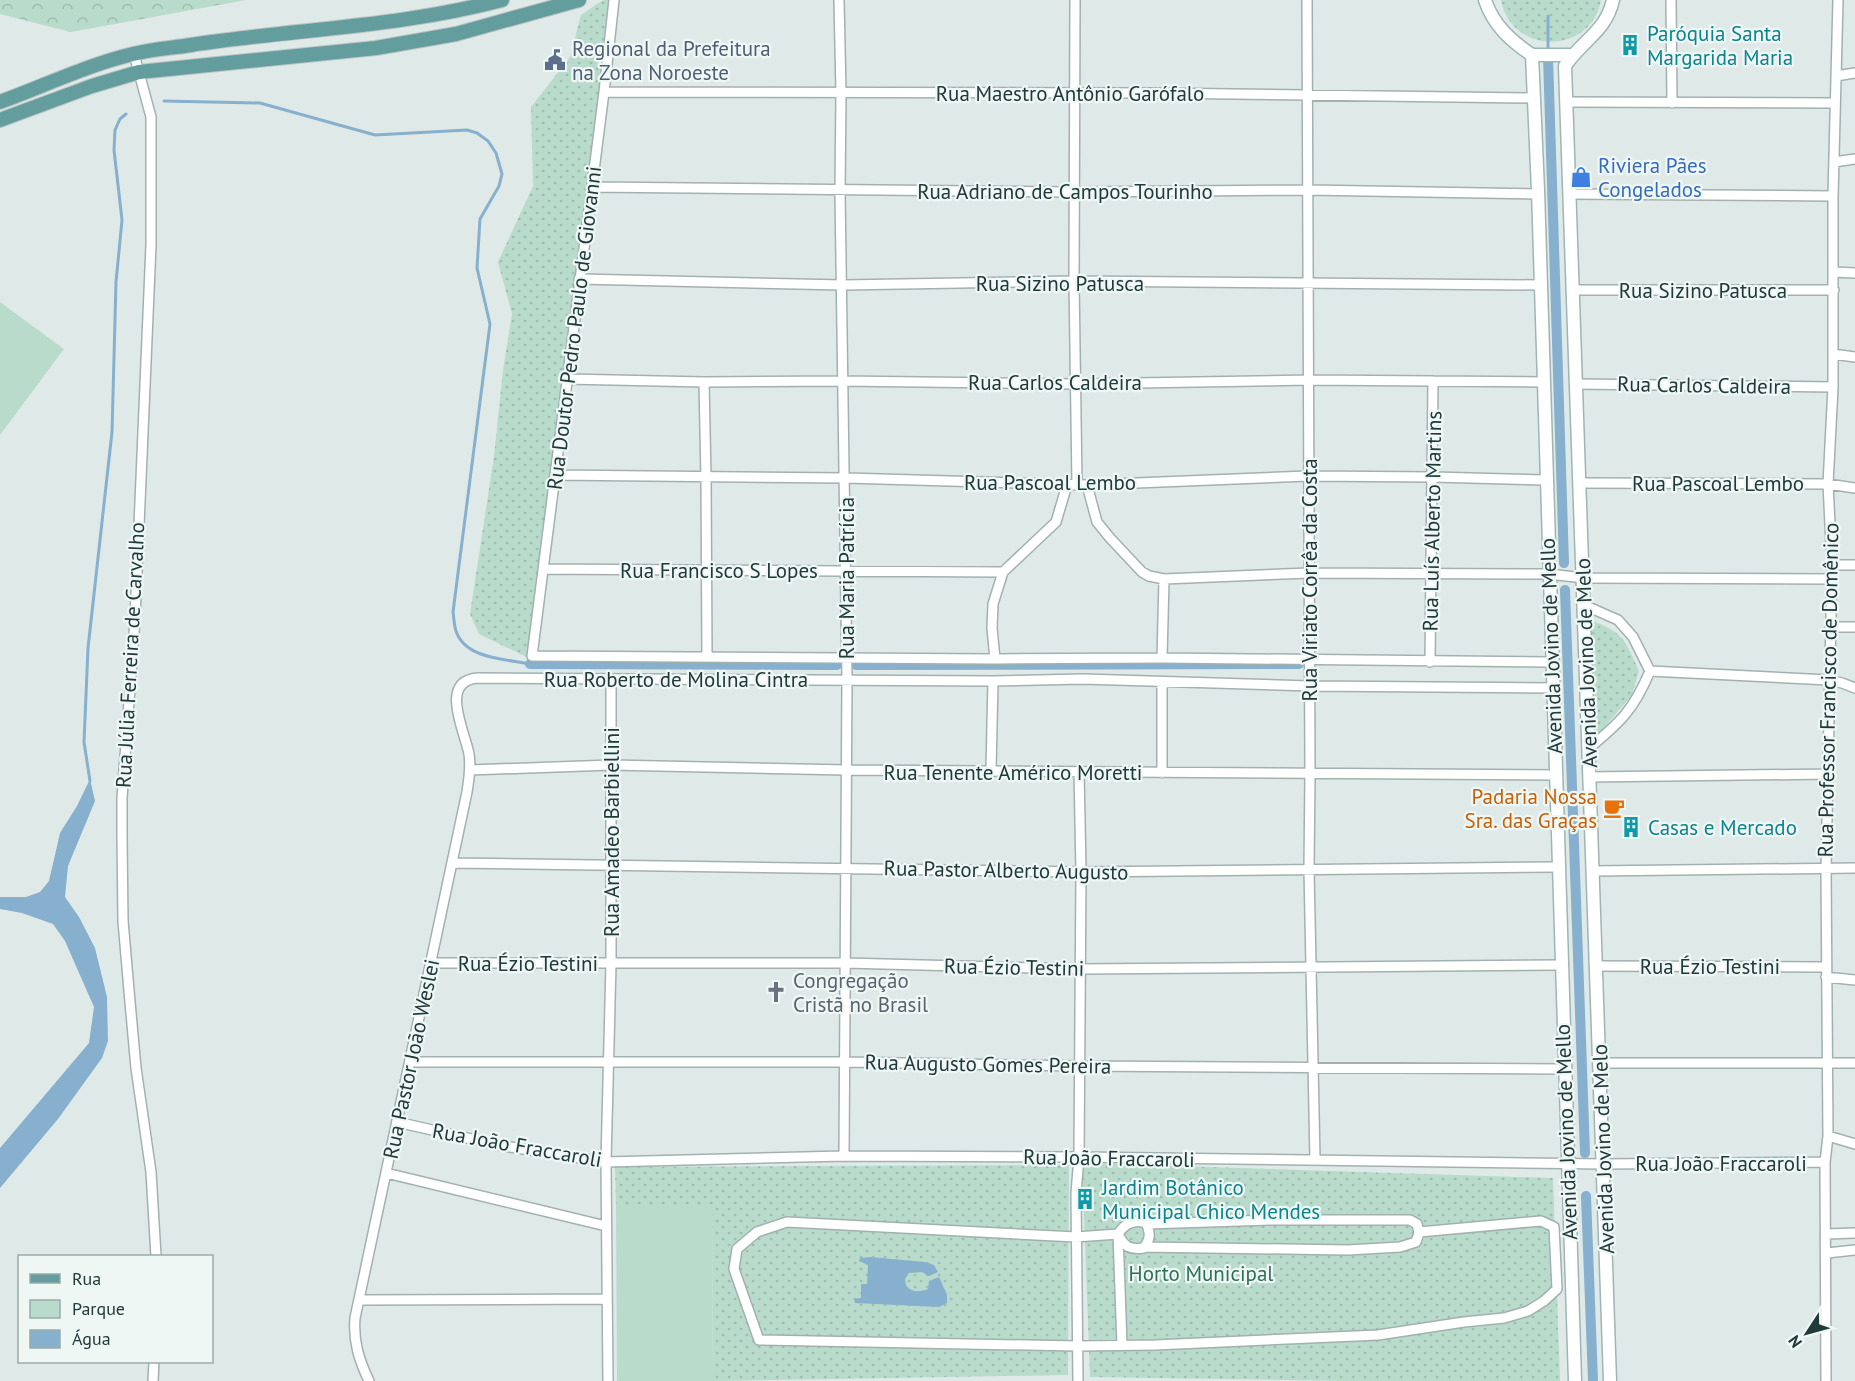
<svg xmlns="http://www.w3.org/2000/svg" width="1855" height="1381" viewBox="0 0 1855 1381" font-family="'PT Sans',sans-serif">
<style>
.green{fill:url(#green-dots)}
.forest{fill:url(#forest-crowns)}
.pitch{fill:#b8dbcb}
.water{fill:#87afce}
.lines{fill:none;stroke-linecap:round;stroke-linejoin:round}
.stream{stroke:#87afce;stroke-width:3}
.canal{stroke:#87afce;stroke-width:10}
.street-casing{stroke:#a2b1b0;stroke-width:12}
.secondary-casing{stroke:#9eb5b3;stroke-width:15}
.primary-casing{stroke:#bcc4c4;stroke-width:16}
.street{stroke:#fff;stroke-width:9}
.secondary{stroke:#fff;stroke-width:12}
.primary{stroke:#649d9e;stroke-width:14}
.labels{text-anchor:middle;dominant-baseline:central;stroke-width:4.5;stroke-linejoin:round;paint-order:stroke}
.culture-label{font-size:21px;fill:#0d838f;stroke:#eff7f5;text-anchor:start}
.service-label{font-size:21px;fill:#4e5e75;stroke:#eff7f5;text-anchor:start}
.street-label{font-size:21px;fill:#203939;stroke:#eff7f5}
.shop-label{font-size:21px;fill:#366cbe;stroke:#eff7f5;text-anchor:start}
.food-label{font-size:21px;fill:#c56008;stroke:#eff7f5;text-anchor:end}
.worship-label{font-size:21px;fill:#5b616d;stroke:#eff7f5;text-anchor:start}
.park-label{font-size:21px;fill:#2c6f59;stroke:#eff7f5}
</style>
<defs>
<pattern id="green-dots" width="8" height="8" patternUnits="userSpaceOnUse" patternTransform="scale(1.5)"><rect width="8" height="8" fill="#b8dbcb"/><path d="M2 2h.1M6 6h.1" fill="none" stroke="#9ebdaf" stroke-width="1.8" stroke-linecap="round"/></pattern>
<pattern id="forest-crowns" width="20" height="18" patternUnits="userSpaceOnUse" patternTransform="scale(1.5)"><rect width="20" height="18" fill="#b8dbcb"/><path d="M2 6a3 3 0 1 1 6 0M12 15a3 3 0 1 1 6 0" fill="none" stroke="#9ebdaf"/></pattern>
</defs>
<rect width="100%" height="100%" fill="#dfeae8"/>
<path class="green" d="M603 0H614L531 659 479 634 470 614 494 456 503 370 512 314 498 262 533 186 531 107 570 57 581 15Z
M1501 0H1601C1591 56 1511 55 1501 0Z
M1592 621C1624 632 1626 642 1639 671L1632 695 1594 739Z
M1082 1163 1553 1178 1560 1381H1345L1090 1377Z
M1069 1165 1068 1375 713 1381 712 1208H616L615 1167Z"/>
<path class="forest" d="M0 0H246L71 32 0 14Z"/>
<path class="pitch" d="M0 302 64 349 0 435Z
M616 1208H712L713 1381H617Z"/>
<path class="water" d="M90 779 95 801 68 866 65 897 79 917 95 948 107 997 108 1041 102 1058 58 1119 0 1188V1148L89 1043 94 1007 65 941 53 924 22 913 0 909V897H26L40 892 49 881 60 833 77 806Z
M870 1257 925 1262 934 1265 938 1272 929 1276 922 1272 909 1273 905 1279 906 1285C911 1293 921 1292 928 1289L929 1281 939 1277 947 1295V1303L939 1307 855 1303 854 1299 861 1298V1284H867L868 1265 859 1261 860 1258Z"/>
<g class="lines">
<path class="stream" d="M1548 16V50
M164 101 260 103 375 135 467 130 477 133 488 141 496 153 502 174 499 186 480 219 477 268 490 324 453 612C454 618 454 625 456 631 465 659 506 659 530 664
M90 781 84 742 88 648 112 432 116 282 122 220 114 150 115 130 120 119 126 114"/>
<path class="canal" d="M1548 57 1564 563
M1565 590 1585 1153
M530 664 837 665
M856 665 1299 664
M1586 1196 1593 1381"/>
<defs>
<path id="street" d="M614 0 604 92 532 656 995 659 1162 658 1551 662
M839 0 841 93 840 191 847 679 844 1156
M1075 0 1074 281 1077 484
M1307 0 1310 774 1309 869 1315 1160
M1671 0 1672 103
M134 54 151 117V245L135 619 122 798V836L123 921 130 1002 136 1068 151 1172 156 1256
M1836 76 1855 73
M604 92 1155 93 1535 98
M1566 102 1835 103
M1834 162 1855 159
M592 187 1075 192 1308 190 1538 194
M1569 194 1833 196
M1834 272 1855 273
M579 279 843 285 1074 281 1540 285
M1573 290H1834
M1833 354 1855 357
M567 379 704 382 843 381 1076 384 1309 380 1543 382
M704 382 706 478 707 656
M1576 384 1833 387
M555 475 846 478 1087 485 1308 476 1433 477 1546 480
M1581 483 1828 484 1855 488
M1087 485 1097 522 1110 538 1142 572 1149 576 1164 579 1309 573 1549 574 1584 578 1831 579
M1832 565H1855
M544 569 1003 572
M1584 605 1618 620 1633 637 1650 671C1634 709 1621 722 1589 748
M1830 627H1855
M1162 658 1164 579
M995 659 992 628 993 604 1003 572 1056 522 1067 485
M1430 662 1433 381
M1650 671 1829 680 1842 683 1855 688
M1162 682V773
M470 770 611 765 847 770 1556 775
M991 770 993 681
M1589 777 1829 774
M453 863 1081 872 1558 867
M1593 871 1855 868
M431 963H845L1079 969 1561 965
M1595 966 1825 967
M1826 977 1855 980
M411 1062H845L1079 1066 1564 1069
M1601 1063H1855
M397 1122 498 1145 606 1162 844 1156 1079 1157 1604 1164 1825 1162
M1828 1136 1855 1144
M386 1173 606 1226
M1118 1234 1076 1237 787 1222 757 1232 737 1249 734 1269 759 1340 1077 1346 1155 1345 1378 1335 1464 1322 1504 1318 1528 1311 1544 1301 1557 1289 1554 1227 1541 1221 1419 1232
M1118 1234C1124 1247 1130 1250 1144 1248 1150 1239 1151 1234 1146 1223 1134 1219 1125 1223 1118 1234L1122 1345
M1826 1234 1855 1233
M1144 1247 1348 1250 1400 1247 1416 1242 1419 1233 1417 1224 1410 1220H1270L1147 1224
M1827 1253 1855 1250
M359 1300 607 1299
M153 1381 154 1362
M369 1381C359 1360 353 1341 355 1318L467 792C469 779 471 767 469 754 464 729 439 681 478 678L993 681 1083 679 1310 686 1552 688
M608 1381 606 1162 611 963V680
M1078 1381 1076 1193 1079 1157 1081 872 1079 771
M1826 1381 1825 1162 1828 1136 1826 869 1832 565 1828 484 1833 387V196L1838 0"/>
<path id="secondary" d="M1485 0C1493 25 1511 41 1532 55
M1532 55 1538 190 1575 1381
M1532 55H1572
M1610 1381 1565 66C1581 41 1606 32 1613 0"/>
<path id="primary" d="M0 102C44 86 87 65 133 54 152 49 172 48 191 45 295 29 400 27 502 0
M0 120 92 86 139 72 376 48 456 34 579 0"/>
</defs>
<use href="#street" class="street-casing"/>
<use href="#secondary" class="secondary-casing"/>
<use href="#primary" class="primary-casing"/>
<use href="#street" class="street"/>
<use href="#secondary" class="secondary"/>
<use href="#primary" class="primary"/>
</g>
<defs>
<symbol id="building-bare" viewBox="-9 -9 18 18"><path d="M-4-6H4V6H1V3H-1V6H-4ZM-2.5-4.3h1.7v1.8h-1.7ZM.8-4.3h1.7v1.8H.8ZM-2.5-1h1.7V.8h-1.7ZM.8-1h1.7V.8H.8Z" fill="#0f9aa8" stroke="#eff7f5" stroke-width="2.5" paint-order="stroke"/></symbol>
<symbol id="civic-bare" viewBox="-9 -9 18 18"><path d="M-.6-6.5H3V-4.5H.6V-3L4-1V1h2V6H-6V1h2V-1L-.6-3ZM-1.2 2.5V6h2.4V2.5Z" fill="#5c6f8a" stroke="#eff7f5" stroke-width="2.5" paint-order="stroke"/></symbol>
<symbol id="shop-bare" viewBox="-9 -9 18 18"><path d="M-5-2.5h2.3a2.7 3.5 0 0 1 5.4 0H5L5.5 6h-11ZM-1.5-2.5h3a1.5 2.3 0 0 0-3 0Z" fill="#3f7fe0" stroke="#eff7f5" stroke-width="2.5" paint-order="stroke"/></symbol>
<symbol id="cafe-bare" viewBox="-9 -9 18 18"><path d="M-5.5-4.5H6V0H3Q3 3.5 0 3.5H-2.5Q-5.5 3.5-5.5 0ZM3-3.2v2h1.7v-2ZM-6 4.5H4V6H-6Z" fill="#e8710a" stroke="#eff7f5" stroke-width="2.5" paint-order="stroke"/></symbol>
<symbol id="church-bare" viewBox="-9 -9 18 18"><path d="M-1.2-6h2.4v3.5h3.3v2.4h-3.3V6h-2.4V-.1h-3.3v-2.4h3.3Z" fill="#6b7280" stroke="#eff7f5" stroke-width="2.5" paint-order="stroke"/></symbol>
</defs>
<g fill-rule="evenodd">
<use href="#building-bare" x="1615" y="30" width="30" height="30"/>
<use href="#civic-bare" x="540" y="45" width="30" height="30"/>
<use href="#shop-bare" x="1566" y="162" width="30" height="30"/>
<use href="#cafe-bare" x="1599" y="793" width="30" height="30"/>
<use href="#building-bare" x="1616" y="812" width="30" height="30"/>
<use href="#church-bare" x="761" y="977" width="30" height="30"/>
<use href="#building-bare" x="1070" y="1184" width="30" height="30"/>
</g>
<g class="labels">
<g class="culture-label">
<text x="1647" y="33">Paróquia Santa<tspan x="1647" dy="24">Margarida Maria</tspan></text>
<text x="1648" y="827">Casas e Mercado</text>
<text x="1102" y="1187">Jardim Botânico<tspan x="1102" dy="24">Municipal Chico Mendes</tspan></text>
</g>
<g class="service-label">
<text x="572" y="48">Regional da Prefeitura<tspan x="572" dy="24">na Zona Noroeste</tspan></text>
</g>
<g class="street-label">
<text x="1070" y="93">Rua Maestro Antônio Garófalo</text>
<text x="1065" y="191">Rua Adriano de Campos Tourinho</text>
<text x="1060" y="283">Rua Sizino Patusca</text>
<text x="1703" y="290">Rua Sizino Patusca</text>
<text transform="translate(574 328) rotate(-83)">Rua Doutor Pedro Paulo de Giovanni</text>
<text x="1055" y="382">Rua Carlos Caldeira</text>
<text transform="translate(1704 385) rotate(1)">Rua Carlos Caldeira</text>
<text x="1050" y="482">Rua Pascoal Lembo</text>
<text x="1718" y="483">Rua Pascoal Lembo</text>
<text transform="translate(1432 521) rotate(-89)">Rua Luís Alberto Martins</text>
<text x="719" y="570">Rua Francisco S Lopes</text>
<text transform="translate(846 578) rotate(-90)">Rua Maria Patrícia</text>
<text transform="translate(1309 580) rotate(-90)">Rua Viriato Corrêa da Costa</text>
<text transform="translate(1551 646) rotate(-92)">Avenida Jovino de Mello</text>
<text transform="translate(130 655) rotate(-87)">Rua Júlia Ferreira de Carvalho</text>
<text transform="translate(1586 663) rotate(-92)">Avenida Jovino de Melo</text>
<text x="676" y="679">Rua Roberto de Molina Cintra</text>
<text transform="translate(1828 690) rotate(-89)">Rua Professor Francisco de Domênico</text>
<text x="1013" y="772">Rua Tenente Américo Moretti</text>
<text transform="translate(611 832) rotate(-90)">Rua Amadeo Barbiellini</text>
<text transform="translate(1006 870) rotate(1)">Rua Pastor Alberto Augusto</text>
<text x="528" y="963">Rua Ézio Testini</text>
<text x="1710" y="966">Rua Ézio Testini</text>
<text transform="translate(1014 967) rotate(1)">Rua Ézio Testini</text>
<text transform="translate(411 1059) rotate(-78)">Rua Pastor João Weslei</text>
<text transform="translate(988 1064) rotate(1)">Rua Augusto Gomes Pereira</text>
<text transform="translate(1566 1132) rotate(-92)">Avenida Jovino de Mello</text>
<text transform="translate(517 1145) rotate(10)">Rua João Fraccaroli</text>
<text transform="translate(1603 1149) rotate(-92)">Avenida Jovino de Melo</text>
<text transform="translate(1109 1158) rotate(1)">Rua João Fraccaroli</text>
<text x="1721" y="1163">Rua João Fraccaroli</text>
</g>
<g class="shop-label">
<text x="1598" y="165">Riviera Pães<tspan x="1598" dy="24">Congelados</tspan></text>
</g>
<g class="food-label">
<text x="1597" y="796">Padaria Nossa<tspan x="1597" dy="24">Sra. das Graças</tspan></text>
</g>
<g class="worship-label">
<text x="793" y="980">Congregação<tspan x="793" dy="24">Cristã no Brasil</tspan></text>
</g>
<g class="park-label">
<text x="1201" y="1273">Horto Municipal</text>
</g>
</g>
<rect x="18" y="1255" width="195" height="108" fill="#eff7f5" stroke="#9cabaa" stroke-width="1.5"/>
<rect x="30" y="1274" width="30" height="9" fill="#649d9e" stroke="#9cabaa" stroke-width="1.5"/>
<text x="72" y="1285" font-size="18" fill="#203939">Rua</text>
<rect x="30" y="1300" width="30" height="18" fill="#b8dbcb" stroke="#9cabaa" stroke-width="1.5"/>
<text x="72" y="1315" font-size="18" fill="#203939">Parque</text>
<rect x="30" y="1330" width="30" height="18" fill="#87afce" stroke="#9cabaa" stroke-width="1.5"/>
<text x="72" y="1345" font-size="18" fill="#203939">Água</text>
<g transform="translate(1807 1333) rotate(234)" stroke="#eff7f5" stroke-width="4.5" paint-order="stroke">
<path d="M0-4.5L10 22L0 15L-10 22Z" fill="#203939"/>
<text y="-9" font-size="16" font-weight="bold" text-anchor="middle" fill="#203939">N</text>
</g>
</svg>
